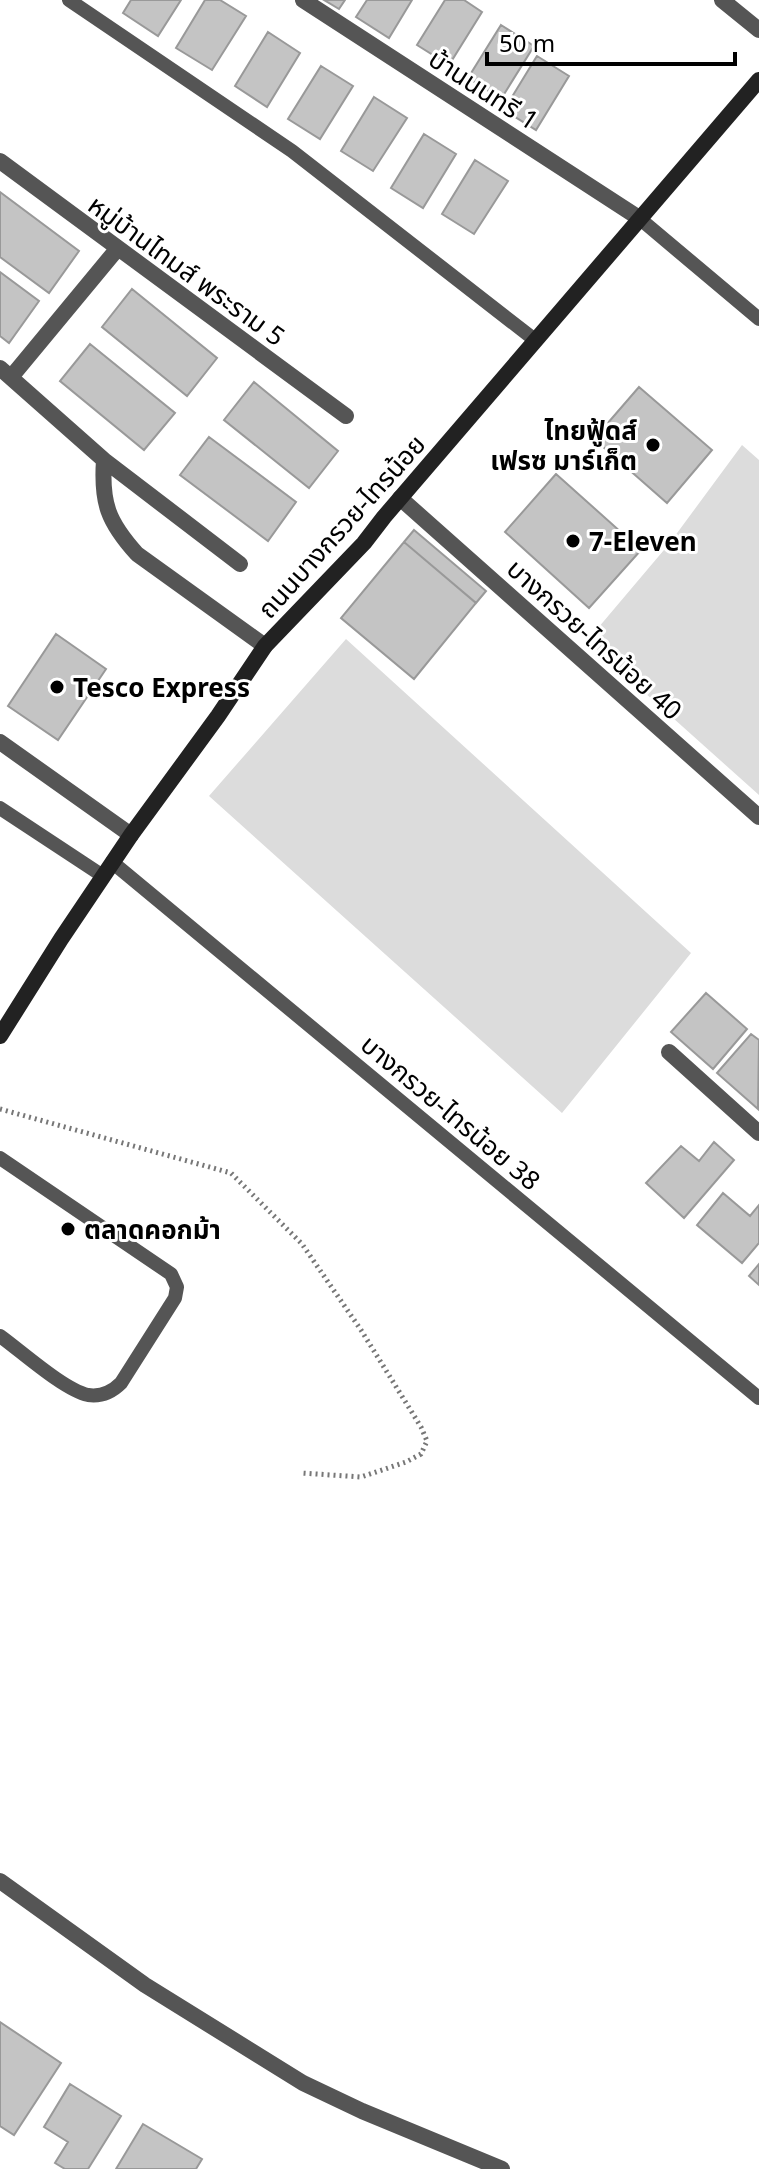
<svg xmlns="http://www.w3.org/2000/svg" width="759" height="2169" viewBox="0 0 759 2169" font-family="'Noto Sans','Noto Sans Thai',sans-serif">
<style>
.green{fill:#dcdcdc}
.building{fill:#c4c4c4;stroke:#999;stroke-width:2}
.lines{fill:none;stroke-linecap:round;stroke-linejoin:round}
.path{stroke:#777;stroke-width:5;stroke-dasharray:2 4;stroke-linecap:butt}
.service{stroke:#555;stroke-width:14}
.minor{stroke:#555;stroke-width:16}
.secondary{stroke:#222;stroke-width:16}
.poi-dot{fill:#000;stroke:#fff;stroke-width:3}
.labels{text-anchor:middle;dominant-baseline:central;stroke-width:6;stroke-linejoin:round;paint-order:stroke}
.street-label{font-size:26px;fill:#000;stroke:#fff}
.poi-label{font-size:26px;font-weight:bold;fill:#000;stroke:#fff;text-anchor:start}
</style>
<rect width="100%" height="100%" fill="#fff"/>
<path class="green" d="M742 445 759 460V795L587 641 669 544Z
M346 639 691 953 562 1113 209 796Z"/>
<path class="building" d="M131 0H181L158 36 123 13Z
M205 0H220L246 16 212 70 176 48Z
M324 0H345L339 9Z
M367 0H412L389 38 356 17Z
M445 0H464L482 12 449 65 417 45Z
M501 25 534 46 501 99 468 78Z
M268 32 300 53 267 107 235 86Z
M537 56 569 76 536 130 504 110Z
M321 66 353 86 320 139 288 119Z
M374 97 407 118 373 171 341 151Z
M424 134 456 154 423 208 391 188Z
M475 160 508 181 474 234 442 214Z
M0 192 79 251 49 293 0 257Z
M0 272 39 301 9 343 0 336Z
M132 289 217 358 187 396 102 327Z
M90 344 175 413 144 450 60 381Z
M254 382 338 451 309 488 224 420Z
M639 387 712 450 667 503 594 439Z
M209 437 296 502 268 541 180 475Z
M556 474 641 550 589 608 505 532Z
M414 530 486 591 476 603 404 542Z
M404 542 476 603 414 679 341 618Z
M56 634 106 669 58 740 8 706Z
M706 993 747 1029 713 1069 671 1032Z
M751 1034 759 1040 758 1109 717 1073Z
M714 1142 734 1160 684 1218 646 1183 681 1146 699 1161Z
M723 1193 750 1216 759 1205V1243L742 1263 697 1225Z
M759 1264V1285L749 1276Z
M0 2022 61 2063 14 2135 0 2126Z
M70 2084 121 2116 88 2169H65L55 2163 68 2142 44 2127Z
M143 2124 202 2159 196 2169H116Z"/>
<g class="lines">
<path class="path" d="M0 1109 231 1173 302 1244 361 1330 421 1427 427 1441 421 1454 406 1462 361 1477 301 1473"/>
<path class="service" d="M69 0 292 151 535 340
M639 218 759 319
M0 808 103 876
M112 862 759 1398
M0 1158 171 1274 177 1287 175 1298 121 1383C112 1392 102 1397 88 1395 64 1390 21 1351 0 1336"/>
<path class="minor" d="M303 0 639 218
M722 0 759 30
M0 161 346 416
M0 368 104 460C101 503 108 522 137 554L265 646
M12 376 118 248
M104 460 240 564
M400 498 759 817
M0 742 131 835
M669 1052 759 1133
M0 1881 145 1985 303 2083 362 2111 502 2169"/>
<path class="secondary" d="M0 1036 61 939 131 835 218 716 265 646 364 543 384 517 759 80"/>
</g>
<g class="poi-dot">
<circle cx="653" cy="445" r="8"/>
<circle cx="573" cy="541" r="8"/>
<circle cx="57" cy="687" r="8"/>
<circle cx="68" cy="1229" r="8"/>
</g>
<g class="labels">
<g class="street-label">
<text transform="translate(484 89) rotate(33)">บ้านนนทรี 1</text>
<text transform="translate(187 270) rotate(36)">หมู่บ้านไทมส์ พระราม 5</text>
<text transform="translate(341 526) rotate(-48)">ถนนบางกรวย-ไทรน้อย</text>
<text transform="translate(595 639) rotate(42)">บางกรวย-ไทรน้อย 40</text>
<text transform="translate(451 1112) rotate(40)">บางกรวย-ไทรน้อย 38</text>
</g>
<g class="poi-label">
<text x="637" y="430" text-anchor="end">ไทยฟู้ดส์<tspan x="637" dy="30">เฟรซ มาร์เก็ต</tspan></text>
<text x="589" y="541">7-Eleven</text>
<text x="73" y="687">Tesco Express</text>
<text x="84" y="1229">ตลาดคอกม้า</text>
</g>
</g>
<path d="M487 52v12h248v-12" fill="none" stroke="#000000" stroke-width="4"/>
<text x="499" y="52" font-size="24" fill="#000000" stroke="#ffffff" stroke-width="6" paint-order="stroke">50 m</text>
</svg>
